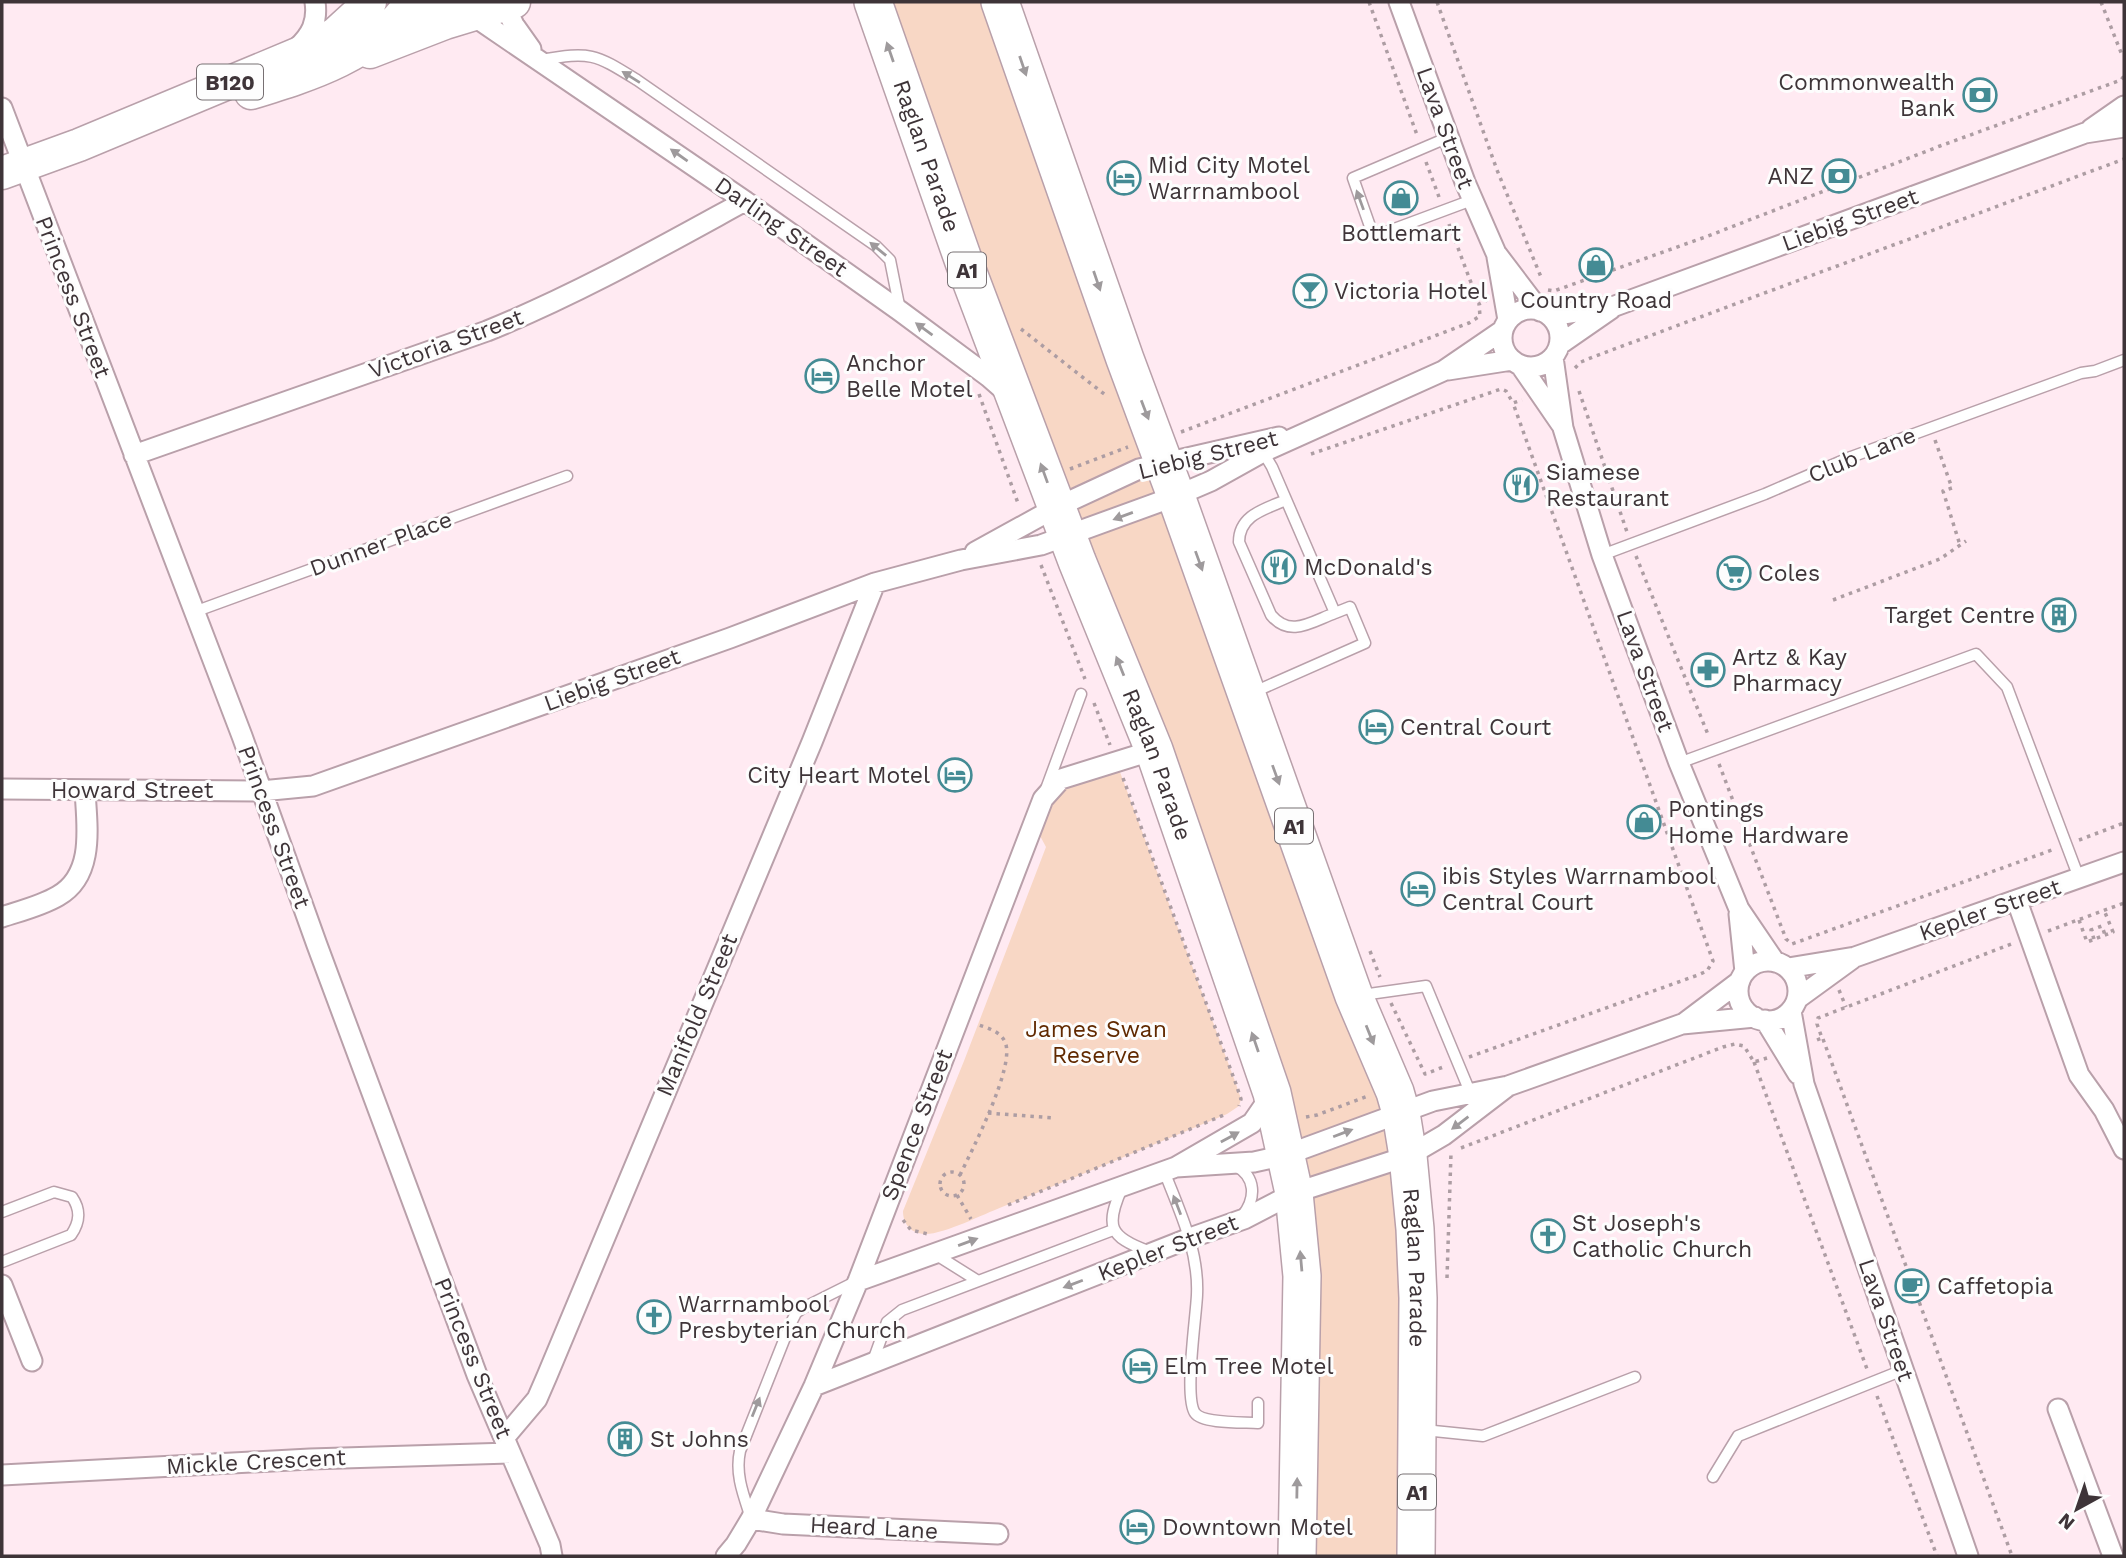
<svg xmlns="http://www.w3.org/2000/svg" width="2126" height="1558" viewBox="0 0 2126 1558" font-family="'Work Sans',sans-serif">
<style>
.green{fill:#f8d7c5}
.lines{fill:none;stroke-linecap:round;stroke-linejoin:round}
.lane-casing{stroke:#b9a0aa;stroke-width:13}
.street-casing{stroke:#b9a0aa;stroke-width:23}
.secondary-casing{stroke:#b9a0aa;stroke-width:32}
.primary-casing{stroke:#b9a0aa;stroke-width:35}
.highway-casing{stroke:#b9a0aa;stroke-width:40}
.path{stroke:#ad9da3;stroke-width:3.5;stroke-dasharray:3.5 5;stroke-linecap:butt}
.lane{stroke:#fff;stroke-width:10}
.street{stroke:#fff;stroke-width:19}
.secondary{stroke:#fff;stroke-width:28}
.primary{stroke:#fff;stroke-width:32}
.highway{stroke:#fff;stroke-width:37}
.oneway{fill:#9e9a9c}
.labels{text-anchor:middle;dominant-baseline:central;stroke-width:6;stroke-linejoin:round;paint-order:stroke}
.shield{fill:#fdfdfd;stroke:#777073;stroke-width:2}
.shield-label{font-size:21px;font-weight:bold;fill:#3e3438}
.poi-label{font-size:23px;fill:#3e3438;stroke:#fdfdfd;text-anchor:start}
.street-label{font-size:23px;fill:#3e3438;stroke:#fdfdfd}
.park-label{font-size:23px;fill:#612900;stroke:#fdfdfd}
</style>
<rect width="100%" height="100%" fill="#ffeaf2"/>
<path class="green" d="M873 2H1000L1397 1100 1416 1556H1297L1294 1193Z
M1117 764 1236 1084 1241 1099 1239 1106 1227 1114C1152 1145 1077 1177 1002 1207 984 1214 944 1234 926 1234 911 1234 903 1224 903 1211L964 1061 1046 847 1038 832 1050 790Z"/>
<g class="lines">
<defs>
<path id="lane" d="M541 60C591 51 595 54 637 80L876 246 890 260 900 310
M1449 137 1353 178 1372 232 1378 235 1472 200
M1286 500C1265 509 1239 515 1239 542L1271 615C1290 638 1311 622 1335 613
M1602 555 1765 494 1851 457 2081 373 2095 371 2124 360
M194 612 567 476
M1254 692 1365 643 1350 607 1335 613 1272 467 1263 452
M1679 763 1976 654 2007 687 2079 878
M1046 789 1081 694
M1362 995 1426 986 1470 1092
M1236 1166C1256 1177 1256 1198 1243 1215
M1164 1171C1180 1212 1199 1251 1197 1295 1196 1318 1184 1397 1195 1413 1203 1424 1244 1422 1258 1423V1403
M1122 1188C1105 1226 1109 1237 1148 1251
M2 1212 54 1192 72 1197C81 1210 80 1222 71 1235L2 1262
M935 1254 978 1281
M873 1361 887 1322 902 1310 1113 1230
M1424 1430 1483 1436 1635 1377
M1713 1477 1738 1436 1903 1370
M750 1515C743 1494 735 1473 740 1451L790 1325 796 1313 803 1308 855 1282"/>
<path id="street" d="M1399 2 1465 182 1496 253 1540 311
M505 6 514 25 531 49
M472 15 745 201 900 311 989 377 1005 391
M297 48C311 35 318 22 315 2
M2 108 242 736 317 945 477 1375 550 1545 552 1556
M2091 129 2124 106
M1497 257 1508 320
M1502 338a29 29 0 1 1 58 0a29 29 0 1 1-58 0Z
M1550 316 1615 306 2085 133 2124 127
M1559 345 1611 309
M1553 357 1563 428 1602 555 1679 763 1739 909 1775 962
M1521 366 1561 424
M1448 370 1512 360
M134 455 487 331C578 294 659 248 745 201
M975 552 1057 507 1139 469 1279 437
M2 789 261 791 313 786 730 638 875 583 961 560 1041 545 1176 496 1211 481 1263 452 1443 371 1503 330
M2017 901 2079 1075 2104 1110 2124 1149
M1739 914 1745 972
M2 917C20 911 41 906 58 896 95 875 87 826 85 791
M1738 991a30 30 0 1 1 60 0a30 30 0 1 1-60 0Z
M1788 968 1855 957 2124 862
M1797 999 1852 959
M1791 1011 1804 1084 1968 1556
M1765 1020 1798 1074
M1683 1024 1740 981
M1176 1167 1254 1162 1286 1155 1433 1101 1508 1086 1682 1024 1755 1017
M858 1281 1176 1167 1252 1123 1272 1094
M2 1285 32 1361
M814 1386 1190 1238 1244 1219 1294 1193 1408 1156 1444 1135 1508 1086
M2058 1409 2113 1556
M504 1438 537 1399 547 1376 812 742 875 583
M2 1475 310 1459 510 1453
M751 1519 783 1524 998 1534
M726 1556 736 1544 751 1519 814 1386 858 1281 1043 799 1061 779 1154 750"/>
<path id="secondary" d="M407 2 472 15"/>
<path id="primary" d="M370 52 445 23 514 2
M251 93C310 75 375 55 411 2
M2 173 79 145 307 50 335 34 370 2"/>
<g id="highway">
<path id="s1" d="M873 2 964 262 1077 561 1154 750 1272 1093 1294 1193 1302 1276 1297 1556"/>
<path id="s2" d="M1000 2 1125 359 1176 496 1354 996 1395 1092 1401 1113 1408 1156 1415 1229 1418 1298 1416 1556"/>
</g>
</defs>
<use href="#lane" class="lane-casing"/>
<use href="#street" class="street-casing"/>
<use href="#secondary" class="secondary-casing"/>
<use href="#primary" class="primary-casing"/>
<use href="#highway" class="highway-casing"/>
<path class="path" d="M1369 2 1417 135
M1437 2 1497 170 1541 277
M2101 2 2122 55
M1426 162 1439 197
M1449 224 1479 304
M1548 290 1554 291 1708 236 1940 146 2121 80 2124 76
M1021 329 1108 397
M1575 368 1581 362 1593 357 2124 159
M1579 391 1627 532
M979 394 1019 506
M1181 432 1469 323 1480 316 1479 304 1487 300
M1935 440 1952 488 1943 491 1960 545
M1311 454 1501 389 1506 391 1513 403 1522 400
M1070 469 1128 447
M1636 556 1709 737
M1041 565 1085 679
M1833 600 1940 559 1966 541
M1094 703 1110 745
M1719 764 1786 939 1792 944 2052 850
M1123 778 1236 1084 1241 1099 1239 1106
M2079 840 2124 823
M2079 920 2087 942 2113 932 2104 910
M2048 931 2124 903
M2094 939 2091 930 2102 926 2105 935
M1370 951 1380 977
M1839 990 1846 1007
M1391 1003 1425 1074 1446 1066
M1823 1039 2012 1556
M1817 1040 1822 1038 1817 1024 1818 1018 2014 943
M1469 1057 1698 975 1707 971 1713 961 1513 403
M1754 1062 1867 1369
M988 1113 1054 1118
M1306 1117 1317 1115 1368 1096
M1461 1148 1723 1047 1735 1044 1744 1046 1754 1062 1767 1058
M940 1184a12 12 0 1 1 24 0a12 12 0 1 1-24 0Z
M960 1175C972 1150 1016 1065 1005 1042 1001 1032 988 1028 979 1025
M957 1195 971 1219
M1008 1205 1224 1115
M903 1220 911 1230 928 1234
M1447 1278 1451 1153
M1877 1396 1937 1556"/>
<use href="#lane" class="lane"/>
<use href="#street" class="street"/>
<use href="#secondary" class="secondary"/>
<use href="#primary" class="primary"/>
<use href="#highway" class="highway"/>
</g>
<defs><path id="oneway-solid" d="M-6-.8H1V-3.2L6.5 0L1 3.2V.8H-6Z" transform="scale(1.75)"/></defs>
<g class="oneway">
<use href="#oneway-solid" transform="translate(890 52) rotate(-109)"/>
<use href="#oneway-solid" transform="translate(1023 66) rotate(71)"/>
<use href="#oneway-solid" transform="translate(631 77) rotate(-148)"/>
<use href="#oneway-solid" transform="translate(679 155) rotate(-145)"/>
<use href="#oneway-solid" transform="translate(1360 200) rotate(-110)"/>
<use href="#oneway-solid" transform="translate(878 249) rotate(-141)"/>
<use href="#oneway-solid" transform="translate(1097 281) rotate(71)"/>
<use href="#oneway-solid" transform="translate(924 329) rotate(-144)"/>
<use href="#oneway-solid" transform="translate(1145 410) rotate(69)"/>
<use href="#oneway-solid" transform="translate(1044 473) rotate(-110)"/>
<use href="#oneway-solid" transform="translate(1123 516) rotate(160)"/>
<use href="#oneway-solid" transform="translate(1199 561) rotate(70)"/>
<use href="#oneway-solid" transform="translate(1120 666) rotate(-112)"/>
<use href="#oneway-solid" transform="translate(1276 775) rotate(70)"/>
<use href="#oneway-solid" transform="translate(1370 1035) rotate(68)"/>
<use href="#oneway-solid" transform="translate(1255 1042) rotate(-109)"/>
<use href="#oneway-solid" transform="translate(1460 1123) rotate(143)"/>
<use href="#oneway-solid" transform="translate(1343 1133) rotate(-21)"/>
<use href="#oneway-solid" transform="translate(1230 1137) rotate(-29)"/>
<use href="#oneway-solid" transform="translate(1177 1205) rotate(-111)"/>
<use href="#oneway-solid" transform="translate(968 1242) rotate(-20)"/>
<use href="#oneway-solid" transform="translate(1301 1261) rotate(-95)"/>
<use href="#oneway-solid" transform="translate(1073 1284) rotate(159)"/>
<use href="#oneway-solid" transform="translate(756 1407) rotate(-68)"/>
<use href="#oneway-solid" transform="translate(1297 1488) rotate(-89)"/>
</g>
<defs>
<symbol id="bank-ring" viewBox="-11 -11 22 22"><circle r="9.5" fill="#fdfdfd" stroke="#448b94" stroke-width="1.5"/><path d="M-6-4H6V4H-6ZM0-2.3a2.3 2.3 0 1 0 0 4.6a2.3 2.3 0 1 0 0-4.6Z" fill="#448b94"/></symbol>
<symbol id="hotel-ring" viewBox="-11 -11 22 22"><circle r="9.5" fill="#fdfdfd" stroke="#448b94" stroke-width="1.5"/><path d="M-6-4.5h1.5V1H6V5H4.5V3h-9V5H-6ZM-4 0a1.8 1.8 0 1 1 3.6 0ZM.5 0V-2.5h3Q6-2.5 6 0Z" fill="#448b94"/></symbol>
<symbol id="shop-ring" viewBox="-11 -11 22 22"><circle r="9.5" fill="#fdfdfd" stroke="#448b94" stroke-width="1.5"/><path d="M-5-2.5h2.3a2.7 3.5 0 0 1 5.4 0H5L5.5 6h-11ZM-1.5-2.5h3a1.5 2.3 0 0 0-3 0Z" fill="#448b94"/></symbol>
<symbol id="bar-ring" viewBox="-11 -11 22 22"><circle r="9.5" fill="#fdfdfd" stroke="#448b94" stroke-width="1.5"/><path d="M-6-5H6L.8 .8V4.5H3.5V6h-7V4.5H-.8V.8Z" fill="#448b94"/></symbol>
<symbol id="restaurant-ring" viewBox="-11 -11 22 22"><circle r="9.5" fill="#fdfdfd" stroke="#448b94" stroke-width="1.5"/><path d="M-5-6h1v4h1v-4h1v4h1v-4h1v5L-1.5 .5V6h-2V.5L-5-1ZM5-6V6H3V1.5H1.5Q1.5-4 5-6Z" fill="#448b94"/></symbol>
<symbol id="supermarket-ring" viewBox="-11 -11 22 22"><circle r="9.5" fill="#fdfdfd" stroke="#448b94" stroke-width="1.5"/><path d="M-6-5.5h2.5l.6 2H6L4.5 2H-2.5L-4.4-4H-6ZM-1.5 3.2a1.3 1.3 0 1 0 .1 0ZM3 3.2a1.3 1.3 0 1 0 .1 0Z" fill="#448b94"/></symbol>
<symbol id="building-ring" viewBox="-11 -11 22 22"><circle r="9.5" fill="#fdfdfd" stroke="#448b94" stroke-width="1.5"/><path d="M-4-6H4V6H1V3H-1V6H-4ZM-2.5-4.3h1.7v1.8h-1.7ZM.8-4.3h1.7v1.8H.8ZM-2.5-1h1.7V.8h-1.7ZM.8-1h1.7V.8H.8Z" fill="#448b94"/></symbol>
<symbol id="pharmacy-ring" viewBox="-11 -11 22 22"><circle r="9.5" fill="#fdfdfd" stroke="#448b94" stroke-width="1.5"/><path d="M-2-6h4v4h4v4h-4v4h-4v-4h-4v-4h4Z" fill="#448b94"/></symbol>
<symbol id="church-ring" viewBox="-11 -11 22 22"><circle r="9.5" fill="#fdfdfd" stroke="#448b94" stroke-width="1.5"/><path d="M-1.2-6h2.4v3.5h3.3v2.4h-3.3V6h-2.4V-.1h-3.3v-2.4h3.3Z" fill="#448b94"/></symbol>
<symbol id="cafe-ring" viewBox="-11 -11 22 22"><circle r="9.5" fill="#fdfdfd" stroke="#448b94" stroke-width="1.5"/><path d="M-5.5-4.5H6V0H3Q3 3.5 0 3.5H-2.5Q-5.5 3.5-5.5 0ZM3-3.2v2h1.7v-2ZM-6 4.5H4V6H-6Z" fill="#448b94"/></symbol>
</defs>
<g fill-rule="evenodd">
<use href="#bank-ring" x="1961" y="76" width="38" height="38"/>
<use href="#bank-ring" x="1820" y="157" width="38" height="38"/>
<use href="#hotel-ring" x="1105" y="159" width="38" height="38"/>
<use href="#shop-ring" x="1382" y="179" width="38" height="38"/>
<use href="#shop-ring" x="1577" y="246" width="38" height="38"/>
<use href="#bar-ring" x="1291" y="272" width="38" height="38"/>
<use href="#hotel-ring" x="803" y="357" width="38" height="38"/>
<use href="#restaurant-ring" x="1502" y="466" width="38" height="38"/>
<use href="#restaurant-ring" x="1260" y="548" width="38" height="38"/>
<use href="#supermarket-ring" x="1715" y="554" width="38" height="38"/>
<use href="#building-ring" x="2040" y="596" width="38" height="38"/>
<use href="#pharmacy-ring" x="1689" y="651" width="38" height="38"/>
<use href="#hotel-ring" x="1357" y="708" width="38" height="38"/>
<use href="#hotel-ring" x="936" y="756" width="38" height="38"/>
<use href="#shop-ring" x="1625" y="803" width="38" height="38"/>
<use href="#hotel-ring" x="1399" y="870" width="38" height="38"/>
<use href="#church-ring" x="1529" y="1217" width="38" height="38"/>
<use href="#cafe-ring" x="1893" y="1267" width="38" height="38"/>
<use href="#church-ring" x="635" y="1298" width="38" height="38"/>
<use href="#hotel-ring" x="1121" y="1347" width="38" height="38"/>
<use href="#building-ring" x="606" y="1420" width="38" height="38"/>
<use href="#hotel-ring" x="1118" y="1508" width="38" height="38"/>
</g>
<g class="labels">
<g class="shield">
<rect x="197" y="64.5" width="66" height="35" rx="5"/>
<rect x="948" y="252.5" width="38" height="35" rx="5"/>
<rect x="1275" y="808.5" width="38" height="35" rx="5"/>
<rect x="1398" y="1474.5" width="38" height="35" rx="5"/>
</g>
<g class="shield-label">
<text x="230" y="82">B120</text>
<text x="967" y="270">A1</text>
<text x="1294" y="826">A1</text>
<text x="1417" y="1492">A1</text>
</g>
<g class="poi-label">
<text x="1955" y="82" text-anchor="end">Commonwealth<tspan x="1955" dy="26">Bank</tspan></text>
<text x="1148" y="165">Mid City Motel<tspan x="1148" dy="26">Warrnambool</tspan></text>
<text x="1814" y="176" text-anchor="end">ANZ</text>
<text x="1401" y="233" text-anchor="middle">Bottlemart</text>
<text x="1334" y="291">Victoria Hotel</text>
<text x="1596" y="300" text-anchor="middle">Country Road</text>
<text x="846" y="363">Anchor<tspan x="846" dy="26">Belle Motel</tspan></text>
<text x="1546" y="472">Siamese<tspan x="1546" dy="26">Restaurant</tspan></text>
<text x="1304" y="567">McDonald's</text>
<text x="1758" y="573">Coles</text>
<text x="2035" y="615" text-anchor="end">Target Centre</text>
<text x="1732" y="657">Artz &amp; Kay<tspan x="1732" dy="26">Pharmacy</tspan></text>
<text x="1400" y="727">Central Court</text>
<text x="930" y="775" text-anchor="end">City Heart Motel</text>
<text x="1668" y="809">Pontings<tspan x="1668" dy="26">Home Hardware</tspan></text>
<text x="1442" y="876">ibis Styles Warrnambool<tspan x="1442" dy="26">Central Court</tspan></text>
<text x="1572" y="1223">St Joseph's<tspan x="1572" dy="26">Catholic Church</tspan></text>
<text x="1937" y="1286">Caffetopia</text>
<text x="678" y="1304">Warrnambool<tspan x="678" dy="26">Presbyterian Church</tspan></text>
<text x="1164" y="1366">Elm Tree Motel</text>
<text x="650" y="1439">St Johns</text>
<text x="1162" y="1527">Downtown Motel</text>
</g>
<g class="street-label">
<text transform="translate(1445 128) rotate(70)">Lava Street</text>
<text stroke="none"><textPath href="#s1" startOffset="163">Raglan Parade</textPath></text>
<text transform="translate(1850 220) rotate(-20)">Liebig Street</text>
<text transform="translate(781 227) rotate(35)">Darling Street</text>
<text transform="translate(73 297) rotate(69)">Princess Street</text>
<text transform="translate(446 344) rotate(-20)">Victoria Street</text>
<text transform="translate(1208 455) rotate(-14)">Liebig Street</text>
<text transform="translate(1862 455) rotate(-22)">Club Lane</text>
<text transform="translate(381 544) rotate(-20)">Dunner Place</text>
<text transform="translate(1645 671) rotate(70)">Lava Street</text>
<text transform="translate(612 680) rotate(-20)">Liebig Street</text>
<text stroke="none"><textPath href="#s1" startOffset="814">Raglan Parade</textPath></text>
<text x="132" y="790">Howard Street</text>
<text transform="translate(274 827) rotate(70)">Princess Street</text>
<text transform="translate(1990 910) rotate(-19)">Kepler Street</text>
<text transform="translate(697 1015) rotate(-67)">Manifold Street</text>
<text transform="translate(917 1125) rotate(-69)">Spence Street</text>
<text transform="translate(1168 1248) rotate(-21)">Kepler Street</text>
<text stroke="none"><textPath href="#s2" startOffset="1337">Raglan Parade</textPath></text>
<text transform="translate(1886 1320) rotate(71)">Lava Street</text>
<text transform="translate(473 1358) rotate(68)">Princess Street</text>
<text transform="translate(256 1462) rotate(-3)">Mickle Crescent</text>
<text transform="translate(874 1528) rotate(3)">Heard Lane</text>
</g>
<g class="park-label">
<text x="1096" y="1029">James Swan<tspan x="1096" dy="26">Reserve</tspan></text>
</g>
</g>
<rect width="2126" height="1558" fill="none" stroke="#3e3438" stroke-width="7"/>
<g transform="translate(2077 1509) rotate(220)" stroke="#fdfdfd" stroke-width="5" paint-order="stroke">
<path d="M0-5L12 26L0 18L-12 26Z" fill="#3e3438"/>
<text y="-10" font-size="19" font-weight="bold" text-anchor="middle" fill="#3e3438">N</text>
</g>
</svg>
